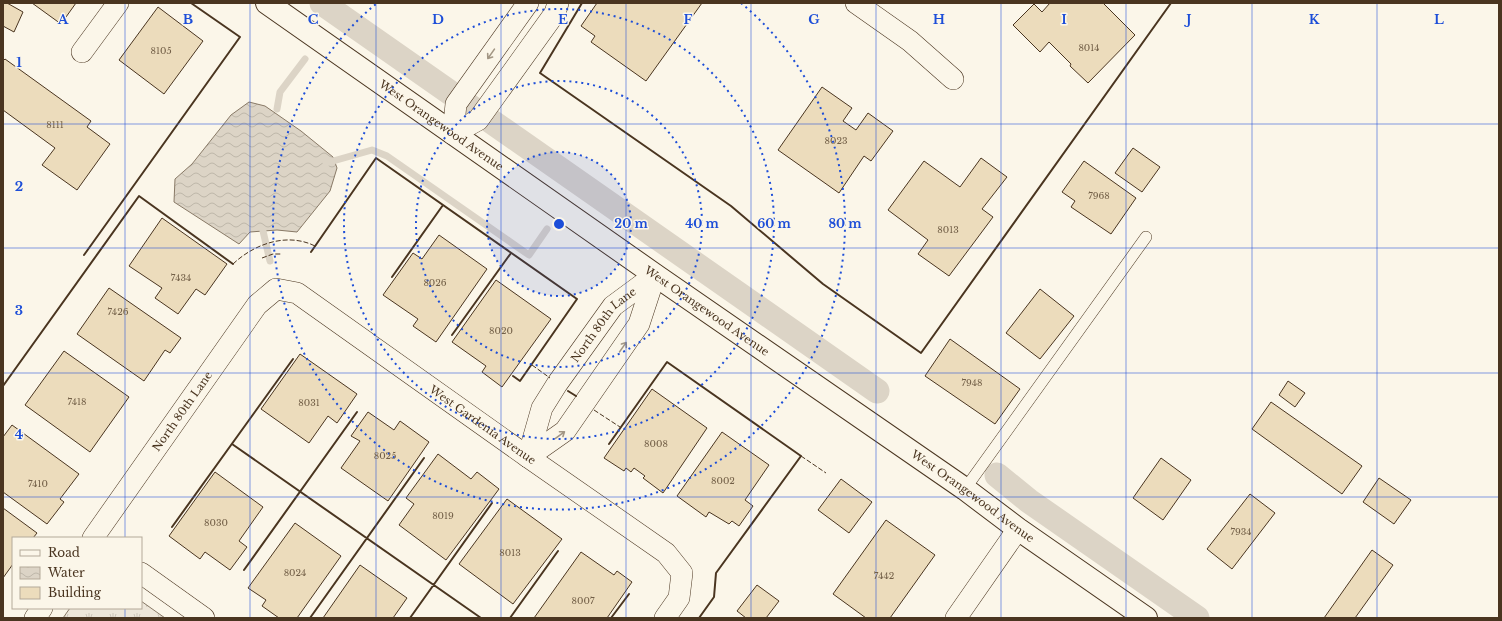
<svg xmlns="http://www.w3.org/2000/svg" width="1502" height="621" viewBox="0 0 1502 621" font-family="'Libre Baskerville',serif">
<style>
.park{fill:url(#park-tufts);stroke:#887966}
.water{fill:url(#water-waves);stroke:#887966}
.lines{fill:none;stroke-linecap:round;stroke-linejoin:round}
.stream{stroke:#dcd4c6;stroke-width:7}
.canal{stroke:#dcd4c6;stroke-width:25}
.building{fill:#ecdcbc;stroke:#4a3520}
.service-casing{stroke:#4a3520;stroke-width:12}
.minor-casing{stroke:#4a3520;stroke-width:22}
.tertiary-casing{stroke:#4a3520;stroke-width:24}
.service{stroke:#fbf6e9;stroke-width:11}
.minor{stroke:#fbf6e9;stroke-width:21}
.tertiary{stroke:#fbf6e9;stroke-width:22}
.fence{stroke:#4a3520;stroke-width:1;stroke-dasharray:5 2;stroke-linecap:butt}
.wall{stroke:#4a3520;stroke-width:2}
.oneway{stroke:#a29684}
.grid{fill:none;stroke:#1d4ed8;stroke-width:1;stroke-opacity:0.55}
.ring{fill:none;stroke:#1d4ed8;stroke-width:2;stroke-dasharray:2 4}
.labels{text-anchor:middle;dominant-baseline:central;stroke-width:3;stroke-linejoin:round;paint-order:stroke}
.number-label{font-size:9px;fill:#725f47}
.street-label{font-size:11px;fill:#4a3520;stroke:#fbf6e9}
.grid-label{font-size:13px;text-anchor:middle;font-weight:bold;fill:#1d4ed8;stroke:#fbf6e9;stroke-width:3;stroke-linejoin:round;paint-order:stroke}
.centre{fill:#1d4ed8;stroke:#fbf6e9;stroke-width:2}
.ring-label{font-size:12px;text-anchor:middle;font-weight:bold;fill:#1d4ed8;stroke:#fbf6e9;stroke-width:3;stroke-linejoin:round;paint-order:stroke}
</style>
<defs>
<pattern id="park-tufts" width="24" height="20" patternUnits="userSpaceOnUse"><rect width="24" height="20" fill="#ede6d9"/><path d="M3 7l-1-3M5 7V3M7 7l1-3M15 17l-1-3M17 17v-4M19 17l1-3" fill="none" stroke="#cdc6ba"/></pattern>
<pattern id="water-waves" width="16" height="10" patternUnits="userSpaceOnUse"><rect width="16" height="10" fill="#dcd4c6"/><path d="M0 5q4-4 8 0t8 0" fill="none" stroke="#beb7aa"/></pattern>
</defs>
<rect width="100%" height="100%" fill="#fbf6e9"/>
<path class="park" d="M141 601 165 618H63L70 608H141Z"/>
<path class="water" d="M249 102 265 106 301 131 333 157 337 168 330 191 297 232 277 230 250 232 239 244 174 202 175 179 192 164 231 115Z"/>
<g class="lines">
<path class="stream" d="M277 109 280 92 305 59
M326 163 372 150 387 156 529 255 547 229
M263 231 270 261"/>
<path class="canal" d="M322 3 877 391
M997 475 1029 501 1197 618"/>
</g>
<path class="building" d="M3 3H7L23 12 14 32 3 26Z
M32 3H76L61 24Z
M597 3H702L646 81 591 42 595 36 581 26Z
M1050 3H1103L1135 35 1088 83 1070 66 1071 64 1049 42 1040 52 1013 25 1034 4 1042 12Z
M158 7 203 41 164 94 119 60Z
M5 59 91 121 87 127 110 144 77 190 42 165 55 148 3 110V61Z
M822 87 852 108 843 121 856 130 868 113 893 131 871 161 864 156 839 193 778 150Z
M1133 148 1160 167 1142 192 1115 173Z
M981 158 1007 177 982 209 993 217 949 276 918 254 928 240 888 210 924 161 960 187Z
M1084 161 1136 198 1111 234 1071 207 1075 201 1062 192Z
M162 218 227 264 205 295 196 289 178 314 155 298 162 288 129 266Z
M439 235 487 269 436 342 413 326 418 319 383 295 413 253 422 259Z
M496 280 551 319 502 387 482 372 486 366 452 342Z
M109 288 181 338 170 353 165 350 144 381 77 334Z
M1040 289 1074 316 1040 359 1006 333Z
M950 339 1020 389 995 424 925 376Z
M64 351 129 397 90 452 25 405Z
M300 354 357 394 337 423 328 416 309 443 261 409Z
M1288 381 1305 393 1295 407 1279 395Z
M652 389 707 428 663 493 643 478 645 476 634 468 631 472 626 468 624 471 604 458Z
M1271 402 1362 466 1342 494 1252 429Z
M368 412 394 430 400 421 429 442 388 501 341 468 360 441 351 436Z
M12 425 79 474 60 499 64 502 47 524 3 492V437Z
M722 432 769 465 745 500 753 506 739 526 732 521 729 524 709 512 706 517 677 496Z
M438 454 471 479 477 472 499 489 446 560 399 525 414 504 406 498Z
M1161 458 1191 480 1163 520 1133 498Z
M215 472 263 507 239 541 247 547 230 570 205 552 200 559 169 536Z
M1379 478 1411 500 1394 524 1363 502Z
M841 479 872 502 849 533 818 510Z
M1250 494 1275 513 1232 569 1207 549Z
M507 499 562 539 513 604 459 564Z
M3 508 37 533 33 538H13V564L3 578Z
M886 520 935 555 890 618H866L833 594Z
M295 523 341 556 297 618H279L262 606 266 600 248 588Z
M1372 550 1393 565 1355 618H1324Z
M581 552 614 575 617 571 632 582 607 618H534Z
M360 565 407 598 393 618H323Z
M757 585 779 601 766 618H746L737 611Z"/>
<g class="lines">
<defs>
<path id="service" d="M965 489 1146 237"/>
<g id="minor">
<path d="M856 3 910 41 953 79"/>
<path d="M82 52 118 3"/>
<path d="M453 134 478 120 555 13 558 3"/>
<path d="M453 134 456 104 528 3"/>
<path id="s1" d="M528 457 542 408 557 384 613 306 655 275"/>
<path d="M528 457 565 431 639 324 655 275"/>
<path id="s2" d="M93 538 257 305 276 289 297 293 528 457 666 553 682 573 679 598 665 618"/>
<path d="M141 573 204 618"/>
<path d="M35 618 42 608"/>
<path d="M956 618 1018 529"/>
</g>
<g id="tertiary">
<path id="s3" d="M267 3 655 275 965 489 1018 529 1146 618"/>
</g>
</defs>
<use href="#service" class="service-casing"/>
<use href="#minor" class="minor-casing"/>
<use href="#tertiary" class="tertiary-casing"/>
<use href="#service" class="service"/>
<use href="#minor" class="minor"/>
<use href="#tertiary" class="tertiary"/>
<path class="fence" d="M262 258 273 254H281
M233 264C254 244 287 232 315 246
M532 365 550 378
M594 410 620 427
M801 456 826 473"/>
<path class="wall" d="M582 3 540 73 731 206 823 284 921 353 1171 3
M311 252 376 158 577 299 520 381 513 376
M84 255 240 37 191 3
M392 277 443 205
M452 335 511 253
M3 386 139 196 233 264
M568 391 576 396
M232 444 481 618
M609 444 667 362 801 456 716 573 714 597 699 618
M172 527 293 359
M244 570 357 412
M310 618 424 458
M410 618 492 503
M510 618 558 551
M611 618 629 594"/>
</g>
<defs><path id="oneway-shaft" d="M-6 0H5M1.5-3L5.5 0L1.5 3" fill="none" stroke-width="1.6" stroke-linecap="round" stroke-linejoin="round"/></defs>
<g class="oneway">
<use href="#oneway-shaft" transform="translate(491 54) rotate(125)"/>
<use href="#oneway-shaft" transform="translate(623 347) rotate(-55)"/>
<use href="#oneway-shaft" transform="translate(560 435) rotate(-36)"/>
</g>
<path class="grid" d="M125 3V538M250 3V618M376 3V618M501 3V618M626 3V618M751 3V618M876 3V618M1001 3V618M1126 3V618M1252 3V618M1377 3V618M3 124H1499M3 248H1499M3 373H1499M3 497H1499M125 608V618"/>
<circle cx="559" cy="224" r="72" fill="#1d4ed8" fill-opacity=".12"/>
<g class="ring">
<circle cx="559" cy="224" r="72"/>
<circle cx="559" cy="224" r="143"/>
<circle cx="559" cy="224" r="215"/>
<path d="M741 3A286 286 0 1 1 377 3"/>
</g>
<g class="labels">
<g class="number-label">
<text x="1089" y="47">8014</text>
<text x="161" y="50">8105</text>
<text x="55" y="124">8111</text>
<text x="836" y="140">8023</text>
<text x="1099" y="195">7968</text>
<text x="948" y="229">8013</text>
<text x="181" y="277">7434</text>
<text x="435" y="282">8026</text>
<text x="118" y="311">7426</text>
<text x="501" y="330">8020</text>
<text x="972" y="382">7948</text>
<text x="77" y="401">7418</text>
<text x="309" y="402">8031</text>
<text x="656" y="443">8008</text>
<text x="385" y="455">8025</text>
<text x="723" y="480">8002</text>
<text x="38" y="483">7410</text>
<text x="443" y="515">8019</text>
<text x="216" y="522">8030</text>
<text x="1241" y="531">7934</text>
<text x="510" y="552">8013</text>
<text x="295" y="572">8024</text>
<text x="884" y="575">7442</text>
<text x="583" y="600">8007</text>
</g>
<g class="street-label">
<text stroke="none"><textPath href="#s3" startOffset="213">West Orangewood Avenue</textPath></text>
<text stroke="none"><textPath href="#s3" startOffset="537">West Orangewood Avenue</textPath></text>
<text stroke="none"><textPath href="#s1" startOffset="155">North 80th Lane</textPath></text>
<text stroke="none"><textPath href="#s2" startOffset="155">North 80th Lane</textPath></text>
<text stroke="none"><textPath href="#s2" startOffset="559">West Gardenia Avenue</textPath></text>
<text stroke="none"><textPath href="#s3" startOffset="861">West Orangewood Avenue</textPath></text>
</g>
</g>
<g class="grid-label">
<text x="63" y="24">A</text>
<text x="188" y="24">B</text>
<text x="313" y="24">C</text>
<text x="438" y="24">D</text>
<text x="563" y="24">E</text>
<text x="688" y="24">F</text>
<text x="814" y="24">G</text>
<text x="939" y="24">H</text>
<text x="1064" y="24">I</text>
<text x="1189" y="24">J</text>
<text x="1314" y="24">K</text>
<text x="1439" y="24">L</text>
<text x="19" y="67">1</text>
<text x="19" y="191">2</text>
<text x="19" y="315">3</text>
<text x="19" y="439">4</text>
</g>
<circle cx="559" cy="224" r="6" class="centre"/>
<g class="ring-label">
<text x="631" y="228">20 m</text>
<text x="702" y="228">40 m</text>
<text x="774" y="228">60 m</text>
<text x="845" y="228">80 m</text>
</g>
<rect width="1502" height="621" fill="none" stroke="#4a3520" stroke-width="8"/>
<rect x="12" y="537" width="130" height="72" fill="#fbf6e9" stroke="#b4a999"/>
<rect x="20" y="550" width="20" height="6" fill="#fbf6e9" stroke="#b4a999"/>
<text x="48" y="557" font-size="12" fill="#4a3520">Road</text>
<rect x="20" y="567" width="20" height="12" fill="url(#water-waves)" stroke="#b4a999"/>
<text x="48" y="577" font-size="12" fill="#4a3520">Water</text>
<rect x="20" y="587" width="20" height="12" fill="#ecdcbc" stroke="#b4a999"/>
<text x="48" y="597" font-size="12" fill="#4a3520">Building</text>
</svg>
